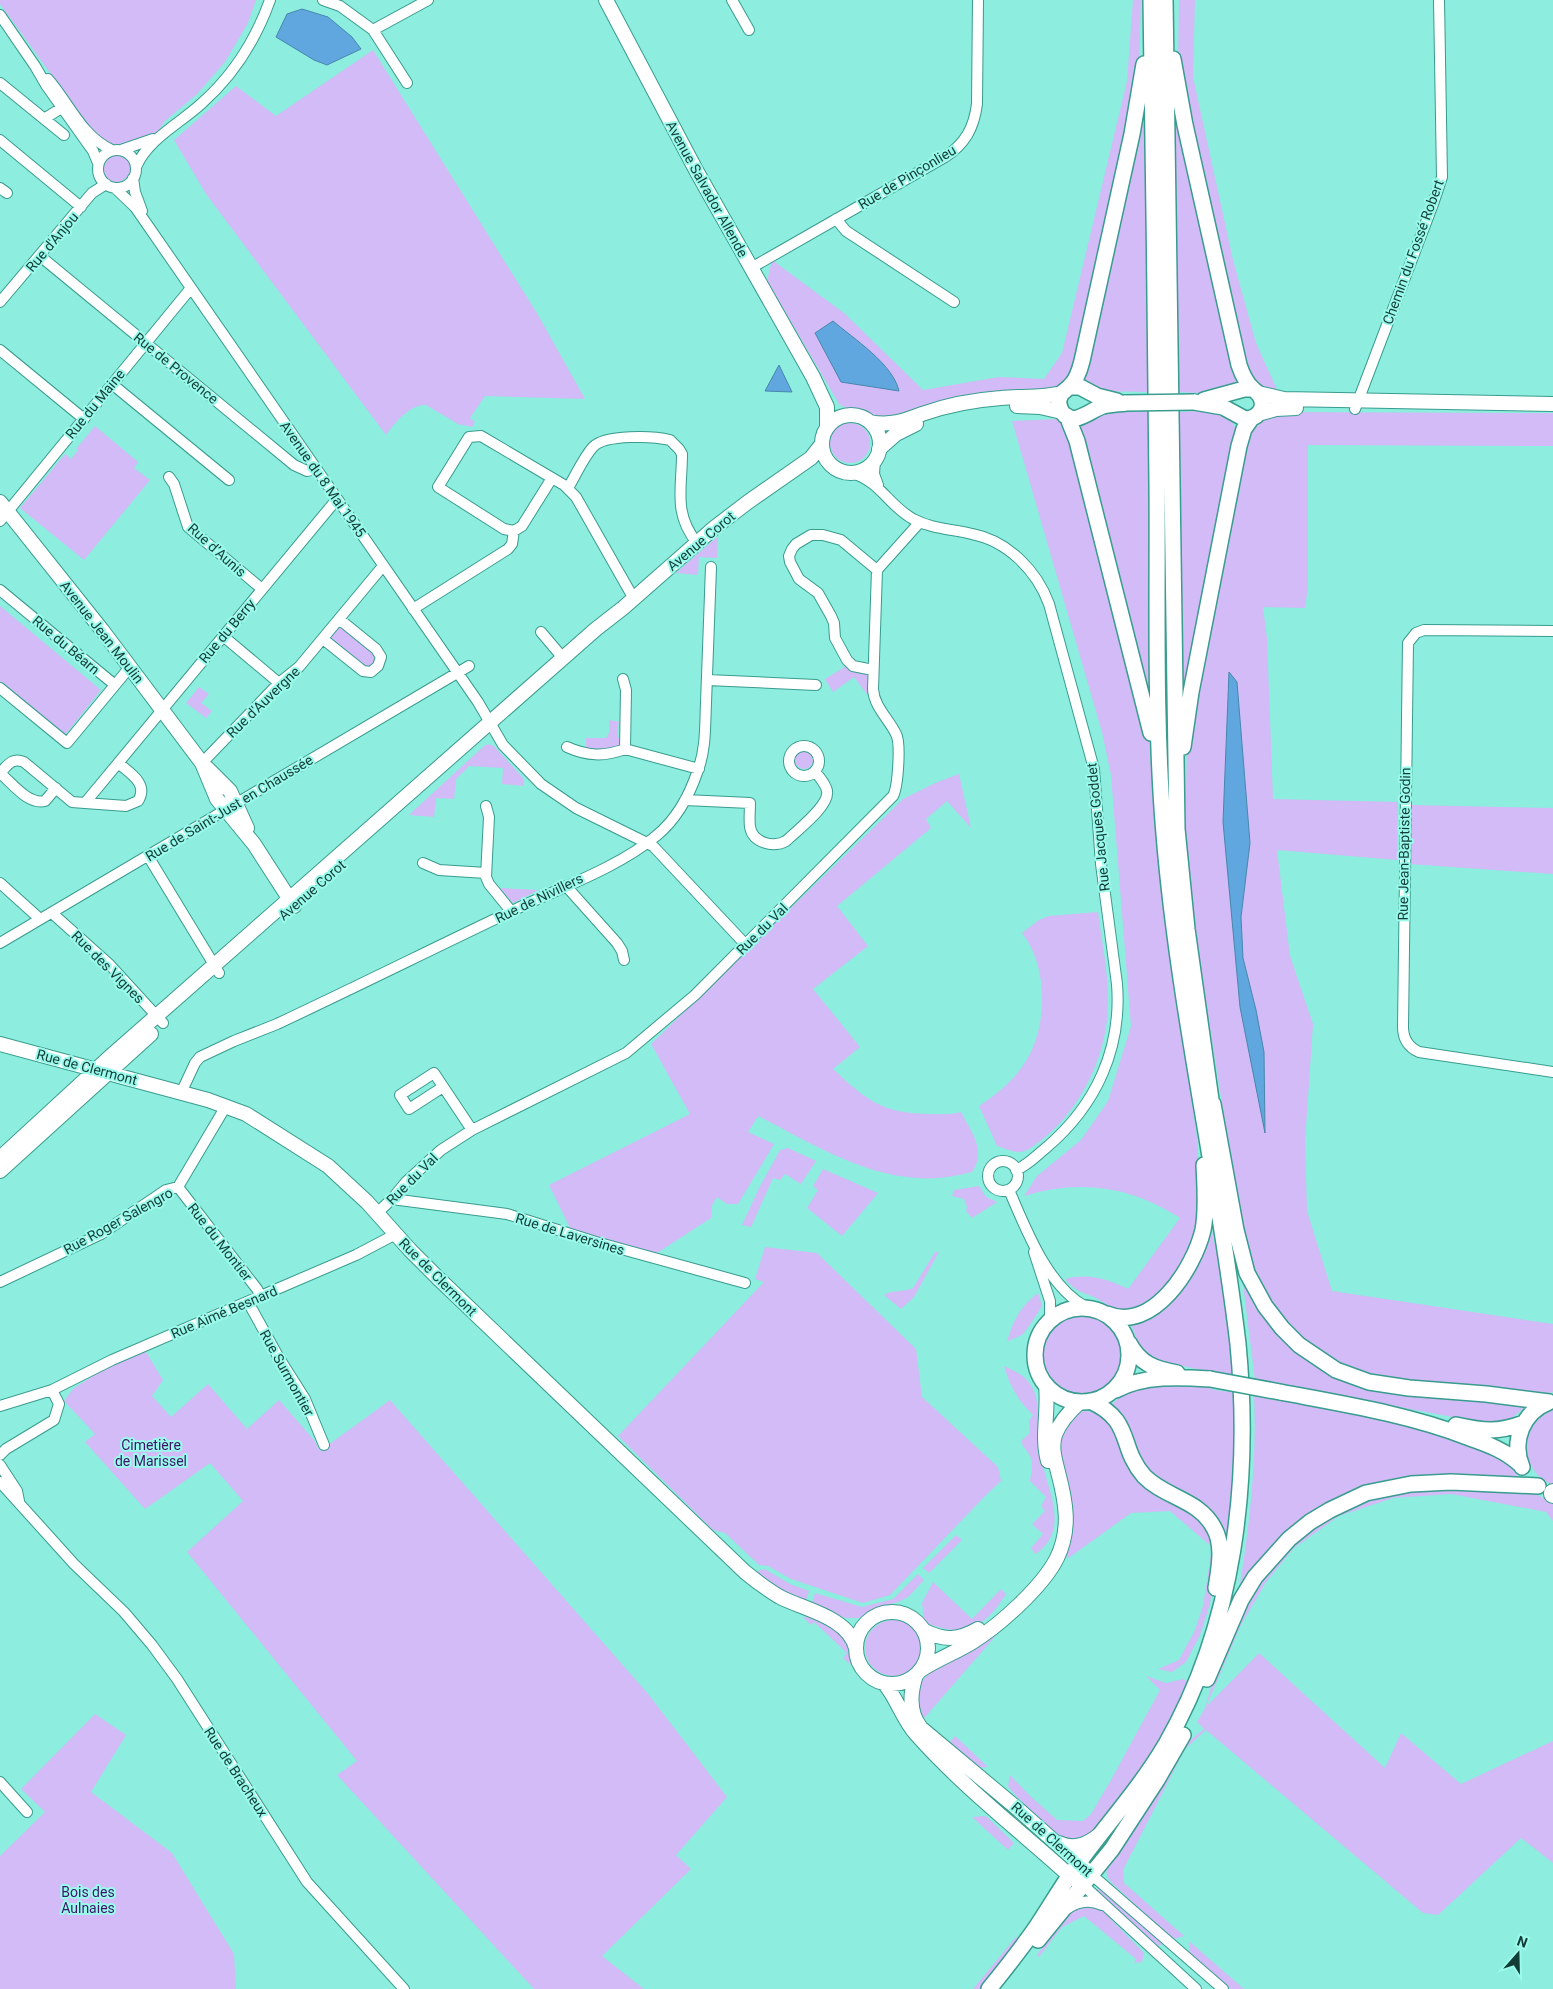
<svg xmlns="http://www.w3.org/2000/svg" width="1553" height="1989" viewBox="0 0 1553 1989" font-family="Roboto,sans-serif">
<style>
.green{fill:#d2bbf6}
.water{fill:#5fa7de;stroke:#4887ac}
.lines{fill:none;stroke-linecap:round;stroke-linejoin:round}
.street-casing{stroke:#389c8e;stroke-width:12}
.secondary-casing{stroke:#389c8e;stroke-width:16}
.primary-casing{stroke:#389c8e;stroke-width:18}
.highway-casing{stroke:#389c8e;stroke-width:20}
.street{stroke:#fff;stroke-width:10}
.secondary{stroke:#fff;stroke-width:14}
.primary{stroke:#fff;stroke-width:15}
.highway{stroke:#fff;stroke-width:18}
.primary-bridge-casing{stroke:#389c8e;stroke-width:18;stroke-linecap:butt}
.primary-bridge{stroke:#fff;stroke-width:15}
.labels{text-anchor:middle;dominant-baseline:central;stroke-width:4;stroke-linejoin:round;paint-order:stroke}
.street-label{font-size:14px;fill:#133c37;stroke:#9afaeb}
.park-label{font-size:14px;fill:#401369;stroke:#9afaeb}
</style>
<rect width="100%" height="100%" fill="#8dedde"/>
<path class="green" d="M0 0H256L248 23 225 62 197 94 164 122 157 133 126 144H111L98 139 0 4Z
M1133 0H1141L1139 65 1131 111 1072 376 1050 393 896 420 870 416 858 411 849 410 839 404 767 281 772 260 844 313 923 390 999 377 1044 379 1062 353 1127 81Z
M1179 0H1195L1193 77 1233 260 1256 343 1279 394 1267 390 1246 373 1178 64Z
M373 50 538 315 585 399 485 396 470 418 475 422 472 427 458 424 426 405C410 404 394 423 386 435L206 194 174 140 236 86 276 116Z
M1143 97 1147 98 1148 392 1101 391 1079 381Z
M1177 100 1241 381C1226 396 1197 393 1177 392L1172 105Z
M102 168a14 14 0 1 1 28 0a14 14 0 1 1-28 0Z
M1108 412H1150L1155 723 1077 427 1093 416Z
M1176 412C1193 412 1229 406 1235 428 1236 431 1235 436 1235 440L1184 710 1179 711Z
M1274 412 1553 413V446L1308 445V588L1305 608 1263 607 1267 638 1273 799 1398 802 1397 860 1277 850 1290 956 1313 1024 1305 1142 1307 1211 1332 1291 1553 1324V1392L1536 1396 1513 1393 1497 1388 1412 1383 1383 1379 1340 1366 1302 1342 1278 1315 1253 1271 1238 1205 1194 926 1185 828 1187 746 1243 440 1252 428Z
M1060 419 1069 433 1148 731 1157 840 1197 1139C1198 1173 1202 1208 1193 1242 1187 1268 1150 1315 1120 1311 1113 1310 1103 1302 1096 1298 1081 1291 1077 1293 1065 1279 1088 1273 1108 1279 1128 1289L1180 1218C1131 1186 1080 1179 1024 1196L1037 1176 1081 1140 1108 1101 1131 1026 1111 775 1102 732 1012 421Z
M830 443a20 20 0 1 1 40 0a20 20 0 1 1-40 0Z
M95 426 138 462 134 468 150 480 84 560 20 508 65 454 71 459 78 450 76 449Z
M718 536 717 558 699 557 698 575 676 573Z
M0 606 101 690 65 735 0 682Z
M340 626 374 653 376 658 371 667H365L329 638Z
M846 666 867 675 870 680 869 697 854 677 833 692 825 679Z
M199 687 209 694 201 703 212 711 206 718 186 703Z
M609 720 620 722 618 725V737L621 740 619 745 605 750H586V738H606L609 733Z
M488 744 494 746 523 778 524 786 502 784 503 768 469 766 456 779 454 799 436 798 434 817 409 815 484 746Z
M795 760a9 9 0 1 1 18 0a9 9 0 1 1-18 0Z
M959 774 971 828 947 801 926 819 931 828 837 906 868 946 813 989 860 1047 833 1069C866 1100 883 1114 931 1114 941 1114 951 1115 961 1112 971 1132 987 1150 972 1172 892 1195 826 1151 758 1116L748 1132 774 1144 738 1204H727L717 1197 712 1205 711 1218 657 1253 571 1230 549 1185 690 1114 651 1044 903 799 935 783Z
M1412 805 1553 808V874L1409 864Z
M499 888 539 890 513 903Z
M1098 912C1102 943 1109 976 1108 1007 1106 1058 1080 1111 1039 1142 1033 1146 1027 1152 1019 1152 1012 1152 1004 1148 997 1146L979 1106C997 1094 1012 1082 1024 1064 1048 1029 1049 967 1022 933L1039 920 1049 916Z
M788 1148 816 1161 801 1184 785 1174 780 1180 773 1178 751 1227 742 1225 760 1186 780 1150Z
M823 1169 878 1193 842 1236 807 1208 818 1190 813 1186Z
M979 1186 986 1197 997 1202 972 1218 966 1211 967 1207 964 1199 952 1196 954 1190Z
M1207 1224H1211L1214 1243 1218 1245 1236 1377 1153 1360 1140 1349 1131 1324 1146 1320 1164 1308Z
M765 1247 817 1253 916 1349 922 1397 998 1467 1001 1481 986 1495 890 1595 863 1603 791 1579 768 1566 759 1565 725 1533 713 1530 618 1436 764 1282 755 1279Z
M935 1252H939L914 1297 901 1309 884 1295C893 1289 903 1293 913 1288Z
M1241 1269 1251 1294 1334 1372 1526 1406 1512 1418 1500 1426 1255 1380Z
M1038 1293 1042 1305C1041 1309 1025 1332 1023 1334 1019 1337 1011 1339 1007 1342 1013 1320 1020 1307 1038 1293Z
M1043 1355a40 40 0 1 1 80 0a40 40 0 1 1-80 0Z
M146 1352 163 1380 152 1396 171 1417 208 1384 247 1429 279 1400 314 1440 320 1451 390 1400 649 1695 727 1797 676 1855 691 1869 602 1956 644 1989H534L337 1775 357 1761 187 1552 243 1501 210 1463 145 1509 85 1442 95 1434 64 1401 73 1389 120 1358Z
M1004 1366C1020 1373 1031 1379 1036 1397 1040 1413 1038 1430 1039 1447 1042 1481 1075 1529 1035 1554L1031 1548 1043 1534 1032 1524 1045 1511 1041 1506 1046 1497 1030 1481C1031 1473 1034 1464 1030 1456 1027 1450 1023 1448 1021 1441L1030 1433 1029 1421 1033 1415C1019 1402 1009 1385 1004 1366Z
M1194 1383 1215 1390 1237 1393 1234 1482 1229 1541 1223 1546 1218 1526 1151 1476 1109 1407 1129 1388Z
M1254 1396 1416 1425 1500 1455 1508 1462 1521 1481 1447 1479 1331 1504 1245 1586 1240 1584C1250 1521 1257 1459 1254 1396Z
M1553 1410V1485C1518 1471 1518 1424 1553 1410Z
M1086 1411 1097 1413 1115 1427 1128 1463 1206 1522 1217 1551 1210 1604 1200 1635 1186 1662 1172 1672 1158 1669 1179 1660 1195 1630 1203 1606 1212 1547 1170 1511 1131 1513 1067 1559 1060 1468V1437L1068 1421 1077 1412Z
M1413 1489 1526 1490 1553 1502V1521L1546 1512 1451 1494 1393 1498 1339 1516 1294 1548 1266 1582 1241 1625 1206 1707 1259 1653 1385 1768 1401 1733 1461 1784 1553 1741V1863L1521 1838 1438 1915 1423 1913 1206 1730 1185 1749 1123 1870 1124 1883 1184 1936 1173 1939 1115 1886C1105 1877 1105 1872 1109 1860L1183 1746 1204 1729 1197 1722 1205 1708 1217 1667 1255 1586 1277 1555 1332 1515 1379 1495Z
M956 1535 962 1540 929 1573 923 1568Z
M765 1569 790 1584 809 1591 805 1603 783 1593 755 1572Z
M918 1574 924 1580 908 1597 898 1602 873 1609 859 1618H846L811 1606 815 1593 862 1607 893 1599Z
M933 1582 972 1619 1001 1589 1006 1594C990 1619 974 1636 942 1628 935 1626 930 1625 924 1621L922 1603Z
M805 1616C836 1627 849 1627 853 1663L850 1664 843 1658 847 1653 814 1622 811 1625 804 1618Z
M865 1648a28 28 0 1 1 56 0a28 28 0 1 1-56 0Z
M999 1632 919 1724C918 1714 915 1699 918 1689 925 1666 977 1644 999 1632Z
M1146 1676 1166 1683 1183 1679 1187 1681C1177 1704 1167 1729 1155 1751 1136 1784 1110 1814 1083 1841 1077 1843 1069 1840 1063 1838 1051 1831 1016 1798 1008 1786L1010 1775 1029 1795 1057 1820 1083 1821 1091 1814 1111 1780 1160 1690Z
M95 1714 126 1735 91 1792 172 1853 234 1954 236 1989H0V1856L45 1812 21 1789Z
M955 1736 988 1767 976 1768 949 1743Z
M986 1816 1014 1843 1008 1850 972 1817Z
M1098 1888 1161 1942 1162 1945 1157 1946 1095 1892Z
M1081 1905 1100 1908 1144 1953 1142 1962 1134 1963 1136 1959 1084 1916 1062 1927 1039 1957 1037 1955 1065 1916Z
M1016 1937 1020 1940 982 1989H973Z
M1190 1942 1244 1989H1230L1189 1953Z"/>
<path class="water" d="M302 9 328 17 352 37 361 49 327 65 314 60 276 37 287 14Z
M833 321C854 339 893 364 899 391L841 382 815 333Z
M779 365 792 392 765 391Z
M1229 672 1237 682 1250 843 1241 917 1243 958 1256 1010 1264 1052 1265 1133 1240 1007 1223 822Z"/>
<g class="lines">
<defs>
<path id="street" d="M323 0 340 6 373 30 428 0
M732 0 749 30
M0 15 35 66 46 85 93 151 98 163
M373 30 407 83
M48 79C69 103 82 137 112 150
M0 83 64 135
M44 119 66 105
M0 140 81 207
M98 169a19 19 0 1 1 38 0a19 19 0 1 1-38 0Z
M121 150 153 139
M136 167C148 139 179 124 201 104 233 76 256 39 270 0
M133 178 135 192 142 211
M0 188 7 193
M115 188 135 207 478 702 503 745 541 784 576 808 653 846 746 945
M836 219 846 231 954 302
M40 256 294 465 307 471 316 469
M751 268 945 157C965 144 974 128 977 104L978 0
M0 302 92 193 106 184
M0 350 84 419
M112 384 229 480
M1355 409 1433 204 1442 177 1439 0
M875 460 874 474 878 485
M852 473C881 482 888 505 913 519 932 529 952 529 972 534 1008 541 1037 571 1049 604L1094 769 1101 864 1117 984C1122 1049 1096 1105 1047 1147 1037 1155 1028 1165 1016 1170
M169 477 174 484 188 527 262 589
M552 478 522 526 514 531 504 529 438 487 469 437 481 436 564 485 576 497 634 599
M568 488C576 475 583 458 593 447 605 434 654 436 670 440L679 449 682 454C682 489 673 513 697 543
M0 521 191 288
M0 590 115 685
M413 609 508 549 512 544 514 531
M1553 631 1424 630 1416 633 1408 643 1403 1027C1403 1039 1408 1047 1419 1052L1553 1072
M541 632 563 658
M223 636 279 683
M323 639 363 671 371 672 378 666 381 657 376 649 339 619
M873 670 853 666 847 660 835 638 834 623 831 616 818 593 799 579 790 562 789 556 792 549 796 544 811 535H823L841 540 877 570
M623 679 626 690 625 749 699 769
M707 680 816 685
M0 688 67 743 130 667
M789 761a15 15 0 1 1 30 0a15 15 0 1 1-30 0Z
M567 747C587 756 604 757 625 749
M202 763 279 683 299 667 383 566
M56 788 45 801C28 805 12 783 0 773 8 765 12 757 24 762L72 802 85 803 337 499
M685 800 750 803C750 811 749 820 750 827 753 843 773 848 786 841 796 831 830 806 827 791 826 784 819 777 815 771
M85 803 126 806 138 801C149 784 130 773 118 763
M486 806 489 817 486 877 489 884 511 911
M148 856 219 973
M423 863 439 870 486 873
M0 883 40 919
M566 886 617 943 622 951 624 960
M52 913 110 965 163 1023
M0 943 469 666
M443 1087 409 1109 400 1095 434 1073 472 1130
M181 1093 195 1063 200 1057 234 1041 277 1024C356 987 434 948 512 911 557 889 618 868 656 836 676 820 690 794 698 770 706 749 705 725 706 703 708 658 709 612 711 567
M988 1176a15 15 0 1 1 30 0a15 15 0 1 1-30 0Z
M178 1187 257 1289 261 1297
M178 1187 226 1106
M1009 1190C1026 1229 1047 1286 1086 1307
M392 1199 507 1214 596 1242 745 1283
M377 1213 392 1199 406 1182 441 1150 472 1130 626 1053 695 995 893 796C898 787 901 743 896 734 889 719 874 707 873 689L877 570 920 522
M1034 1252 1050 1301V1320
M0 1282 101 1234 166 1190 178 1187
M248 1302 279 1358 305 1399 324 1445
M0 1406 52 1390 112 1360 356 1255 396 1234
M0 1455 6 1449 54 1420 59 1404 52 1390
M0 1465 17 1491 19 1501
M0 1482 74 1564 124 1612 152 1645 177 1679 307 1882 404 1989
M0 1782 27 1812
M1092 1875 1223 1989
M1083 1885 1196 1989
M1067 1909C1078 1901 1089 1899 1102 1905"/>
<path id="secondary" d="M606 0 697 172 813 377 827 407V426
M1258 393 1284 399 1553 404
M1017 406 1040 407 1062 412
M1258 414 1276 409 1296 408
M822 444a29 29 0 1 1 58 0a29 29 0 1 1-58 0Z
M870 422C890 426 904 421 922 414 947 405 974 400 1001 398 1021 396 1042 398 1062 393
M879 449 896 434 916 424
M0 502 102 630 202 763 217 799 254 844 294 906
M207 768 230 791 247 828
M0 1044 208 1100 246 1114 328 1166 367 1202 410 1250 439 1279 745 1572C756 1581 768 1590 780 1597 805 1610 848 1617 856 1648
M0 1158 111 1056 596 629 623 608 714 528 748 502 811 458 822 444
M0 1171 151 1034
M1046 1385C1049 1411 1041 1436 1048 1461
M856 1648a36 36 0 1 1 72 0a36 36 0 1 1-72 0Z
M925 1631C944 1641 959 1640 978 1629
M921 1670C937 1659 957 1652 974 1641 1001 1624 1043 1586 1057 1558 1071 1529 1066 1502 1058 1472 1055 1460 1051 1447 1055 1435 1060 1421 1070 1411 1080 1402
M916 1675C910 1693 908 1712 921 1728L1019 1810 1092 1875
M884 1683C897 1698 902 1718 916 1734 962 1786 1018 1829 1070 1876L1079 1882
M1059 1843C1074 1850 1086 1845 1099 1835"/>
<path id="primary" d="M1165 0 1177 829 1187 929 1213 1114
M1173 59 1185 125 1239 365C1242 374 1246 383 1253 389 1256 392 1259 393 1261 398 1266 410 1256 419 1245 419L1223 407 1194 402
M1070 387H1080L1097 396 1117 401
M1204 400 1244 389H1253
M1126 403C1119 404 1111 404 1103 406 1090 410 1073 428 1062 412 1059 407 1058 401 1060 397 1062 391 1067 390 1070 386 1077 380 1080 369 1082 361L1132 134 1144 64
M1067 416 1077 441 1151 733
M1183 747 1191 692 1239 446 1244 429 1251 419
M1213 1104 1236 1230 1247 1273 1265 1306 1282 1328 1299 1345 1336 1370 1369 1382 1409 1388 1486 1394 1549 1402
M1035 1355a47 47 0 1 1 94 0a47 47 0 1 1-94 0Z
M1107 1314C1153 1333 1194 1268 1203 1230 1207 1209 1205 1186 1204 1165
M1129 1343C1140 1364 1155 1369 1177 1373
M1116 1390C1144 1375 1180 1377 1210 1379
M1280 1392C1343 1404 1407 1414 1467 1437 1487 1444 1505 1450 1521 1465
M1090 1401C1134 1421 1118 1446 1144 1476 1165 1498 1199 1499 1214 1528 1224 1545 1219 1569 1216 1588
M1456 1425C1484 1431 1497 1433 1524 1423
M1522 1467C1511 1441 1523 1412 1549 1402
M1207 1679 1241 1600 1255 1577 1289 1539 1310 1522 1330 1510 1366 1493 1411 1484 1451 1482 1538 1486
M1038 1940 1112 1849 1157 1780 1183 1735
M989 1989C1006 1968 1022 1948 1037 1926 1049 1908 1060 1889 1072 1872 1103 1828 1139 1790 1166 1744 1235 1624 1251 1480 1238 1344 1218 1174 1178 1006 1164 834 1154 717 1158 599 1157 482 1156 321 1153 161 1151 0"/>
<path id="highway" d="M1553 1493V1494"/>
</defs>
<use href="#street" class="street-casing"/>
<use href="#secondary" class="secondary-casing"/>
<use href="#primary" class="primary-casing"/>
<use href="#highway" class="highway-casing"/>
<use href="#street" class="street"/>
<use href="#secondary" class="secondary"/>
<use href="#primary" class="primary"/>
<use href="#highway" class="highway"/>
<defs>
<path id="primary-bridge" d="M1126 403 1194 402
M1210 1379 1280 1392"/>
</defs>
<use href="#primary-bridge" class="primary-bridge-casing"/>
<use href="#primary-bridge" class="primary-bridge"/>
</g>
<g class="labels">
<g class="street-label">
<text transform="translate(907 177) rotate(-31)">Rue de Pinçonlieu</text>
<text transform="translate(707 189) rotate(61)">Avenue Salvador Allende</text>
<text transform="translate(52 242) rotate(-50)">Rue d'Anjou</text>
<text transform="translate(1413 252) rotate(-70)">Chemin du Fossé Robert</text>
<text transform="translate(176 368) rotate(39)">Rue de Provence</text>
<text transform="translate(95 404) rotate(-51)">Rue du Maine</text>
<text transform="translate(323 479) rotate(55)">Avenue du 8 Mai 1945</text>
<text transform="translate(701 541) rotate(-40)">Avenue Corot</text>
<text transform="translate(217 550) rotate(42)">Rue d’Aunis</text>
<text transform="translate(227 631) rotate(-50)">Rue du Berry</text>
<text transform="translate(102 632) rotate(52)">Avenue Jean Moulin</text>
<text transform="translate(66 645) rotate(40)">Rue du Béarn</text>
<text transform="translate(263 702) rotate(-44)">Rue d'Auvergne</text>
<text transform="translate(229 808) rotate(-31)">Rue de Saint-Just en Chaussée</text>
<text transform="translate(1098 827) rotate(-96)">Rue Jacques Goddet</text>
<text transform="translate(1404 844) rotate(-89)">Rue Jean-Baptiste Godin</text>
<text transform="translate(312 890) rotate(-41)">Avenue Corot</text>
<text transform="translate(539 898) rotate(-26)">Rue de Nivillers</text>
<text transform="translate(762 929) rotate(-45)">Rue du Val</text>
<text transform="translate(108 967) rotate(45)">Rue des Vignes</text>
<text transform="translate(87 1067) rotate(15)">Rue de Clermont</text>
<text transform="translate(412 1179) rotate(-45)">Rue du Val</text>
<text transform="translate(118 1221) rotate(-29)">Rue Roger Salengro</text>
<text transform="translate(570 1234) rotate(17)">Rue de Laversines</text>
<text transform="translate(220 1242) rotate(52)">Rue du Montier</text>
<text transform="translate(438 1277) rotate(45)">Rue de Clermont</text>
<text transform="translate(224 1312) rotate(-23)">Rue Aimé Besnard</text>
<text transform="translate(287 1373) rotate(61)">Rue Surmontier</text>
<text transform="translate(236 1772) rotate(57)">Rue de Bracheux</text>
<text transform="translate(1052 1839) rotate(42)">Rue de Clermont</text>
</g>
<g class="park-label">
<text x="151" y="1445">Cimetière<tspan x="151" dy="16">de Marissel</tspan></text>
<text x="88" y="1892">Bois des<tspan x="88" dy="16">Aulnaies</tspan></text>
</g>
</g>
<g transform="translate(1518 1954) rotate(20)" stroke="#9afaeb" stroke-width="4" paint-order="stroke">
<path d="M0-4L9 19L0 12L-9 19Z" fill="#133c37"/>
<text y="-8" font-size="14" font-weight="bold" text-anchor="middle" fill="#133c37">N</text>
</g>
</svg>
